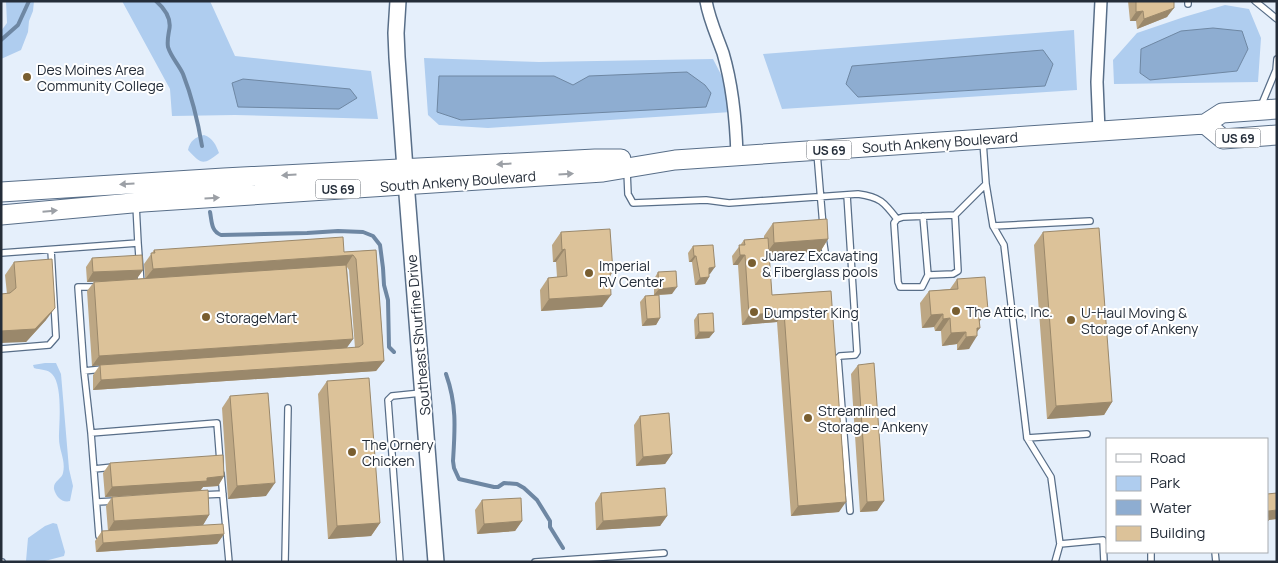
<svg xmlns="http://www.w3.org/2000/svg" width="1278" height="563" viewBox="0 0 1278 563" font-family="Manrope,sans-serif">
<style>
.green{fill:#afcdef}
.water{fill:#8eadd1;stroke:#6e87a3}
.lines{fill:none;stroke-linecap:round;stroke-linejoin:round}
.stream{stroke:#6e87a3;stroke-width:4}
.service-casing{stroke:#586e88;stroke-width:8}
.minor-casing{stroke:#586e88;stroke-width:14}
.tertiary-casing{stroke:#586e88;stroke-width:18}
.primary-casing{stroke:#586e88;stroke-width:21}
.service{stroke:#fff;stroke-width:5.5}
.minor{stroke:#fff;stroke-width:11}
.tertiary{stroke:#fff;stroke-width:15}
.primary{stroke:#fff;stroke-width:19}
.wall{fill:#bda784;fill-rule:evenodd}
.shaded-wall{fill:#9a886b}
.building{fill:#dcc299;stroke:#9a886b}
.oneway{fill:#9ca0a6}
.poi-dot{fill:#795e30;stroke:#fff;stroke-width:2}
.labels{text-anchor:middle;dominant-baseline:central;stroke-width:4;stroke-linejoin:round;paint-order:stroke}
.shield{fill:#fff;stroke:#666c74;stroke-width:1}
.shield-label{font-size:12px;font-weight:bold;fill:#242d39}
.poi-label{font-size:14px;fill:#242d39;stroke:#fff;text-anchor:start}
.street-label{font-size:14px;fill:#242d39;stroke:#fff}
</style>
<rect width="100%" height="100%" fill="#e5effb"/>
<path class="green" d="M6 1H34L33 11 29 21 28 32 21 50 1 59V31L7 23Z
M122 1H210L235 56 371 71 378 119 235 115 172 116 170 89Z
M1225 5 1249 9 1261 38 1258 82 1114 84 1113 60 1137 33 1184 17Z
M1074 30 1077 90 782 109 763 54Z
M424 58 539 62 713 59 729 90 731 112 488 128 439 125 428 115Z
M204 135C213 138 216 145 219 153 203 166 201 164 188 150 190 141 195 137 204 135Z
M45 363H56L61 374 69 469 73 486 70 501C62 503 56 497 54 489 53 481 62 479 63 473 66 460 59 451 59 438 59 423 63 385 52 374 48 369 40 370 34 368L33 365Z
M53 523 57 524 65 552 64 556 41 562 26 561 28 538 45 526Z"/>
<path class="water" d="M1213 28 1242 31 1248 49 1237 71 1150 80 1140 73 1141 49 1181 31Z
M1043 50 1053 64 1045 86 858 97 846 84 852 66Z
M687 72 705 85 711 93 706 107 461 120 437 112 439 76H554L573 85 589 76Z
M243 79 350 89 357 98 339 109 238 107 232 83Z"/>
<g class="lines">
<path class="stream" d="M156 1C164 8 172 19 169 31 168 37 167 41 168 47 171 57 179 65 183 74 192 97 198 122 202 146
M1 40 18 25 29 1
M210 212C212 222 211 231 221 235L307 233 338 231 363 232 373 236 380 245 383 268 384 285 388 300 389 347 394 352
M446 374C457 405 455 429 453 461L454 468 459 479 494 487H498L504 483 517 484 524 488 537 500 550 521V527L563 548"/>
<defs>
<path id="service" d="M1188 1V4
M1255 1 1277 19
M1261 106 1276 70 1277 59
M817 153 823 226
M627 171 628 194 633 203 706 200 729 203 858 194C880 197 884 202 897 219
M986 184 993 226 1090 221
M955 215 958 271 953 274 928 275 922 287H900L898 282 894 223 897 219 903 217 955 215 986 184 983 142
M923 216 928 275
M993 226 1004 245 1027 438 1087 434
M823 238 826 258H851L847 195
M138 243 141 284H140
M1 253 138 243 136 205
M98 287H78L84 371 102 369
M1 349 49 345 56 337 51 250
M84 371 91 433 217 423 220 462
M91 433 99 536H106
M1027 438 1051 477 1060 544 1055 562
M94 469 113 467
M221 474 229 562
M200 495 223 494
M97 502 116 501
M850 511 838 358 840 356 855 355 857 352 851 258
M1060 544 1103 540 1104 562
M1215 552 1216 562
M1 562H2
M285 562 288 408
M400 562 388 400 392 396 421 393
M535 562 664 553
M1151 562V552"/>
<path id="minor" d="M706 1C709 19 717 36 723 53 733 87 736 121 737 156
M1099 131 1097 82 1101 1"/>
<path id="tertiary" d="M398 1 396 33 397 57 405 169 436 562"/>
<path id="primary" d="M1205 124 1223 139 1277 135
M1 192 224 178 595 159H621
M1 215 143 202 603 172 675 160 1205 124 1222 113 1277 109"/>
</defs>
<use href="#service" class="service-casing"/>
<use href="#minor" class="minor-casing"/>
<use href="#tertiary" class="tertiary-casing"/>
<use href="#primary" class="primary-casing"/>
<use href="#service" class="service"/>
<use href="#minor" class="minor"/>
<use href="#tertiary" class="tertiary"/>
<use href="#primary" class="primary"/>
</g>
<path class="wall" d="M1128 1H1174L1167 17 1137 29 1136 21H1130Z
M773 223 828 239 820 252 769 255 772 295 831 291 839 512 791 516 777 322 742 325 738 265H733L732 256 744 240 764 238V236Z
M561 232 613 272 610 276 602 307 541 311 540 290 548 278 557 277 556 262H553L552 245Z
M1043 232 1112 402 1104 415 1047 419 1034 245Z
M693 246 710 274H709V277L705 284 695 285 692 262H689L688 253Z
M154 250 344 252 376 250 384 361 376 371 93 390V375L100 365 92 366 87 291 94 282 100 281 87 282 86 267 92 258 143 270 136 279 145 278 144 264ZM347 267 349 270 355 348H346L353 339Z
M14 262 46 320 26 342 7 294 5 275Z
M658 272 672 294 659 295 660 318 656 325 642 326 640 302 645 296 654 295V279Z
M957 279 988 310 979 322 977 331 969 349 957 350V344L942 346 941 331H935L934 327 922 328 920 303 929 291 950 289Z
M698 314 714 332 709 338 695 339 694 320Z
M858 365 884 501 877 511 860 512 851 374Z
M327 381 380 523 371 536 328 539 318 394Z
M230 396 266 496 228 499 222 408Z
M640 416 672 454 665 464 636 466 634 425Z
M110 463 224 476 218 486 203 487 200 491 105 497 103 473Z
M601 493 667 516 660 526 596 530 595 503Z
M112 497 209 515 203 525 108 531 106 506Z
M482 500 522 521 515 531 477 534 475 510Z
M102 531 224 534 217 544 96 552 95 541Z"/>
<path class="shaded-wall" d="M1174 8 1167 17 1137 29 1144 19Z
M1143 11 1136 21H1130L1136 12Z
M828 239 820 252 765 255 774 243Z
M565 249 556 262H553L562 250Z
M353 255 346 266 145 279 153 269Z
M740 255H745L738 265H733Z
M694 256H696L692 262H689Z
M715 267 710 274H704L709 268Z
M143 270 136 280 87 282 93 272Z
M709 277 705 284 695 285 700 278Z
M677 287 672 294 654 295 659 289Z
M611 295 602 307 541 311 549 299Z
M55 308 46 320 26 342 1 343V331Z
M978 310H988L979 322Z
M784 312 777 322 742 325 749 315Z
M943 314 934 327 922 328 931 315Z
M660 318 656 325 642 326 647 319Z
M950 318 941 331H935L943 319Z
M977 328H980L973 337 977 336 969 349 957 350 966 337Z
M699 332H714L709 338 695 339Z
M966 332 957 344 942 346 951 333Z
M353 339 346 349 92 366 99 356Z
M384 361 376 371 93 390 101 380Z
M1112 402 1104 415 1047 419 1056 406Z
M672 454 665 464 636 466 643 457Z
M224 476 218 486 203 487 200 491 105 497 112 487Z
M275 483 266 496 228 499 237 486Z
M884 501 877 511 860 512 867 502Z
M846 502 839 512 791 516 798 506Z
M1277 510V519L1269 520 1267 522V513L1268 511Z
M209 515 203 525 108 531 114 521Z
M667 516 660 526 596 530 603 521Z
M522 521 515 531 477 534 484 524Z
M380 523 371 536 328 539 337 526Z
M224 534 217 544 96 552 103 543Z"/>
<path class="building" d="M1136 1H1174V8L1144 19 1143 11 1136 12Z
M827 219 828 239 774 243 773 223Z
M1099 228 1112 402 1056 406 1043 232Z
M610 229 613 272H610L611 295 549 299 548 278 567 276 565 249 562 250 561 232Z
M343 237 344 252 376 250 384 361 101 380 100 365 359 347 363 344 356 259 353 255 153 269 151 253H155L154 250Z
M768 238 772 295 831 291 846 502 798 506 784 312 749 315 745 255H740L739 245H745L744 240Z
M713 245 715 267 709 268V277L700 278 696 256H694L693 246Z
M142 255 143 270 93 272 92 258Z
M52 259 55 308 35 329 1 331V294L10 293 16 288 14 262Z
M346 265 353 339 99 356 94 282Z
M676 271 677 287 659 289 658 272Z
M985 277 988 310H978L980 328H977V336L966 337V332L951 333 950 318 943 319V314L931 315 929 291 958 289 957 279Z
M659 295 660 318 647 319 645 296Z
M713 313 714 332H699L698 314Z
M874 363 884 501 867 502 858 365Z
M369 378 380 523 337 526 327 381Z
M268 393 275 483 237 486 230 396Z
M669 413 672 454 643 457 640 416Z
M223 455 224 476 207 478V481L112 487 110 463Z
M665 488 667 516 603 521 601 493Z
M208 490 209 515 114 521 112 497Z
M1277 493V510L1268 511 1269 520H1267V494Z
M521 498 522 521 484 524 482 500Z
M223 524 224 534 103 543 102 531Z"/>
<defs><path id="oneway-solid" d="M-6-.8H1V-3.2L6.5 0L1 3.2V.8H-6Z" transform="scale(1.25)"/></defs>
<g class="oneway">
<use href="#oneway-solid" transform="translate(504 164) rotate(177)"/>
<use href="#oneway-solid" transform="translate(566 174) rotate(-3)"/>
<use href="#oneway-solid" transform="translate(289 175) rotate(177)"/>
<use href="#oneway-solid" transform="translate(127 184) rotate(176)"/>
<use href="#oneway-solid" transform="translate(212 198) rotate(-4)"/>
<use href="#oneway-solid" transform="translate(50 211) rotate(-5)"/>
</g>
<g class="poi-dot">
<circle cx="27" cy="77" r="5"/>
<circle cx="752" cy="263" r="5"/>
<circle cx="589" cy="273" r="5"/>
<circle cx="956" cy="311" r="5"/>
<circle cx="754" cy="312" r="5"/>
<circle cx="206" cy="317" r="5"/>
<circle cx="1071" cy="320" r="5"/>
<circle cx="808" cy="418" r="5"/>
<circle cx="352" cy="452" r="5"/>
</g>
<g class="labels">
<g class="shield">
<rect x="1215.5" y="128.5" width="45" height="19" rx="4"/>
<rect x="806.5" y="140.5" width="45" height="19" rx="4"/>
<rect x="315.5" y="179.5" width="45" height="19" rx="4"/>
</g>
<g class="shield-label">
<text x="1238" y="138">US 69</text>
<text x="829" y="150">US 69</text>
<text x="338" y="189">US 69</text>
</g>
<g class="poi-label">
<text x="37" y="69">Des Moines Area<tspan x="37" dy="16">Community College</tspan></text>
<text x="762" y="255">Juarez Excavating<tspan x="762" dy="16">&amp; Fiberglass pools</tspan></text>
<text x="599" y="265">Imperial<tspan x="599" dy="16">RV Center</tspan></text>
<text x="966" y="311">The Attic, Inc.</text>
<text x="764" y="312">Dumpster King</text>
<text x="1081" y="312">U-Haul Moving &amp;<tspan x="1081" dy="16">Storage of Ankeny</tspan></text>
<text x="216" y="317">StorageMart</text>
<text x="818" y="410">Streamlined<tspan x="818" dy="16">Storage - Ankeny</tspan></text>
<text x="362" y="444">The Ornery<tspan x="362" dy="16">Chicken</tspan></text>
</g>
<g class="street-label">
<text transform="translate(940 142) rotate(-4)">South Ankeny Boulevard</text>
<text transform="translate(458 181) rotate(-4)">South Ankeny Boulevard</text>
<text transform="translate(418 335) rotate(-95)">Southeast Shurfine Drive</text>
</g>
</g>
<rect width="1278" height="563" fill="none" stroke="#242d39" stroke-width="5"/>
<rect x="1106" y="438" width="162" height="115" fill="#ffffff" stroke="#a7abb0"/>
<rect x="1116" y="454" width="25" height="8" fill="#ffffff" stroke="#a7abb0"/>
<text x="1150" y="463" font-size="15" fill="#242d39">Road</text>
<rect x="1116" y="476" width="25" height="15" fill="#afcdef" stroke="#a7abb0"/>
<text x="1150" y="488" font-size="15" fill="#242d39">Park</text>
<rect x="1116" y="500" width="25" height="15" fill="#8eadd1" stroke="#a7abb0"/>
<text x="1150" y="513" font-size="15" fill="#242d39">Water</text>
<rect x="1116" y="526" width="25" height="15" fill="#dcc299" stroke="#a7abb0"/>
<text x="1150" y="538" font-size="15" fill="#242d39">Building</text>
</svg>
